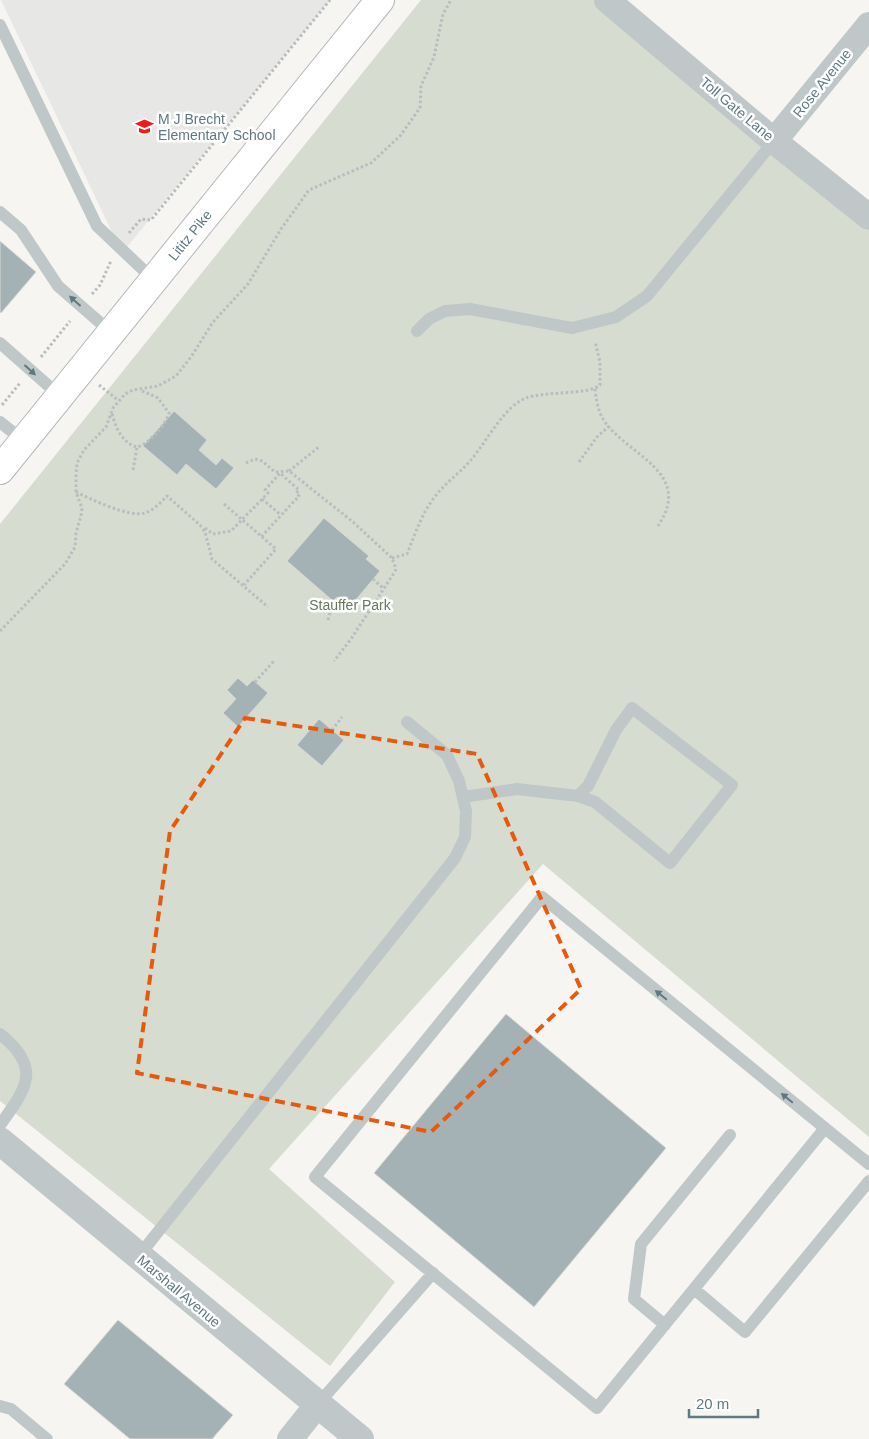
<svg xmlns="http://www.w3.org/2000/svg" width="869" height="1439" viewBox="0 0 869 1439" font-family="Arial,sans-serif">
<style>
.built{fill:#e7e7e6}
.green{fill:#d7dcd1}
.building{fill:#a5b2b5;stroke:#d8d7d5}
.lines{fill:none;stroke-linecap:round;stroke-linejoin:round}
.trunk-casing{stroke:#b3b9bb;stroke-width:30}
.path{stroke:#b8bdbf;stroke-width:3;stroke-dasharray:2.5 2.5;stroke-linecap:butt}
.service{stroke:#c0c7c9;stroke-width:12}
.minor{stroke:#c0c7c9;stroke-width:26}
.tertiary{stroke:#c0c7c9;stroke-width:28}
.trunk{stroke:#fff;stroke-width:28}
.oneway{fill:#5f7980}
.marked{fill:none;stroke:#e8590c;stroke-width:4;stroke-dasharray:10 6;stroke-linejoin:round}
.labels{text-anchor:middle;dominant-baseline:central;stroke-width:5;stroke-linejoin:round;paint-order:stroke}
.street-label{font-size:14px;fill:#5f7980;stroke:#fff}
.poi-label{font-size:14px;fill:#5f7980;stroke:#fff;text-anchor:start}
.park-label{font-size:14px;fill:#68785e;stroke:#fff}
</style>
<rect width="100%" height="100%" fill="#f6f5f2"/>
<path class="built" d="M1 0H330L122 253Z"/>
<path class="green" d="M421 0H608L869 217V1137L543 864 269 1169 395 1282 330 1366 0 1101V524Z"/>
<path class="building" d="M0 241 36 272 1 313 0 312Z
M174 411 207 440 199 450 216 465 222 458 234 468 216 489 186 464 177 475 143 446Z
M324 518 369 556 366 559 380 571 349 608 337 597 333 601 287 561Z
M238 678 247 686 253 680 268 693 238 727 223 713 236 699 227 690Z
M319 719 344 740 322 766 297 745Z
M506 1014 666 1148 534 1307 374 1173Z
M118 1320 233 1415 212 1439H130L64 1384Z"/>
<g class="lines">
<defs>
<g id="trunk">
<path id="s1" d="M0 470 380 0"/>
</g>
</defs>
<use href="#trunk" class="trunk-casing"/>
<path class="path" d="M129 233 141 219 151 220 330 0
M92 294 100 285 111 261
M41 357 70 321
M99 385 118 400
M595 389C596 398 598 411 603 419 625 455 695 471 658 526
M2 405 20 383
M112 414C116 428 122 443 137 447 148 445 167 423 169 413L158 398 140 390
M579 462 597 437 609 426
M246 463 255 459 262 461 275 472 289 471 353 522 392 558 396 569 394 573 351 639 334 661
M133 470 137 447
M289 471 320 446
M76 492C91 499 129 518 145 513 154 510 161 502 167 496L200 525 205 532 212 559 268 607
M262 499 281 515
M224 504 276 549 244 585
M205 528 213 534 231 531 268 493 265 490 280 473 299 490 296 493 299 496 261 537
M392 558 407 554C414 537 420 518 431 502 442 485 458 475 470 461 486 443 504 406 526 398 545 391 589 395 600 385V362L595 341
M373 579 384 589
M328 620 333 601
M0 631 65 564 75 547 76 533 81 516 82 508 76 492V474L77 463 84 450 106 427 113 408 125 394 133 390 158 386 176 376 191 357 213 322 248 284 281 229 309 190 371 163 400 136 420 108 421 86 434 57 443 14 451 0
M255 682 274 661
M332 730 342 717"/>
<path class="service" d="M0 25 97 226 154 280
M0 212 21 230 58 286 112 333
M417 331 429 319 445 311 470 309 572 328 616 317 647 296 774 141
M0 343 60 396
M0 422 24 441
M463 797 517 789 578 796 595 802 670 863 732 785 632 708 616 730 588 786 578 796
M0 1034C43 1068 26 1089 0 1125
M825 1128 597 1408 315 1177 542 897 869 1164
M138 1257 455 858 465 837 466 811 459 781 447 755 407 722
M694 1289 745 1332 869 1181
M665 1325 634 1299 641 1244 730 1135
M318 1404 433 1273
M0 1406 11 1409 47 1439"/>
<path class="minor" d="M607 0 774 141 869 217
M774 141 869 25
M290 1439 318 1404"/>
<path class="tertiary" d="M0 1141 360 1439"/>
<use href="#trunk" class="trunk"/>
</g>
<defs><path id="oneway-solid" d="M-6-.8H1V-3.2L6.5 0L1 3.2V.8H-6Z" transform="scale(1.25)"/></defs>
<g class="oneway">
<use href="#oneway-solid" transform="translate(75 301) rotate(-138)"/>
<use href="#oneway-solid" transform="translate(30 370) rotate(42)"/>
<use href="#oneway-solid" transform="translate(661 995) rotate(-141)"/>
<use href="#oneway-solid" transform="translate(787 1098) rotate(-141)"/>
</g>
<path class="marked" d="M245 718 477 754 581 989 431 1132 137 1073 170 831Z"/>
<defs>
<symbol id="school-bare" viewBox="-9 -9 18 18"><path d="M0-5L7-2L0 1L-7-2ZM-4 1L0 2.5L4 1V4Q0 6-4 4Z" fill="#f01a18" stroke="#fff" stroke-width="2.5" paint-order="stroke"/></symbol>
</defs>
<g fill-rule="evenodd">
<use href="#school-bare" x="132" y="114" width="25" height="25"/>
</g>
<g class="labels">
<g class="street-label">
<text transform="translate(822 83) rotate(-51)">Rose Avenue</text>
<text transform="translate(737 109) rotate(40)">Toll Gate Lane</text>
<text stroke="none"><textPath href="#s1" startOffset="302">Lititz Pike</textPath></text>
<text transform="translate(179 1291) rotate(40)">Marshall Avenue</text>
</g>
<g class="poi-label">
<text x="158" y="119">M J Brecht<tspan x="158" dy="16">Elementary School</tspan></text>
</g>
<g class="park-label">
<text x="350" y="605">Stauffer Park</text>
</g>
</g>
<path d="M689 1409v8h69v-8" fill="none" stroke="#5f7980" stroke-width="2.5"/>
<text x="696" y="1409" font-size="15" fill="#5f7980" stroke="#ffffff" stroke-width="4" paint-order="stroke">20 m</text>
</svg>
